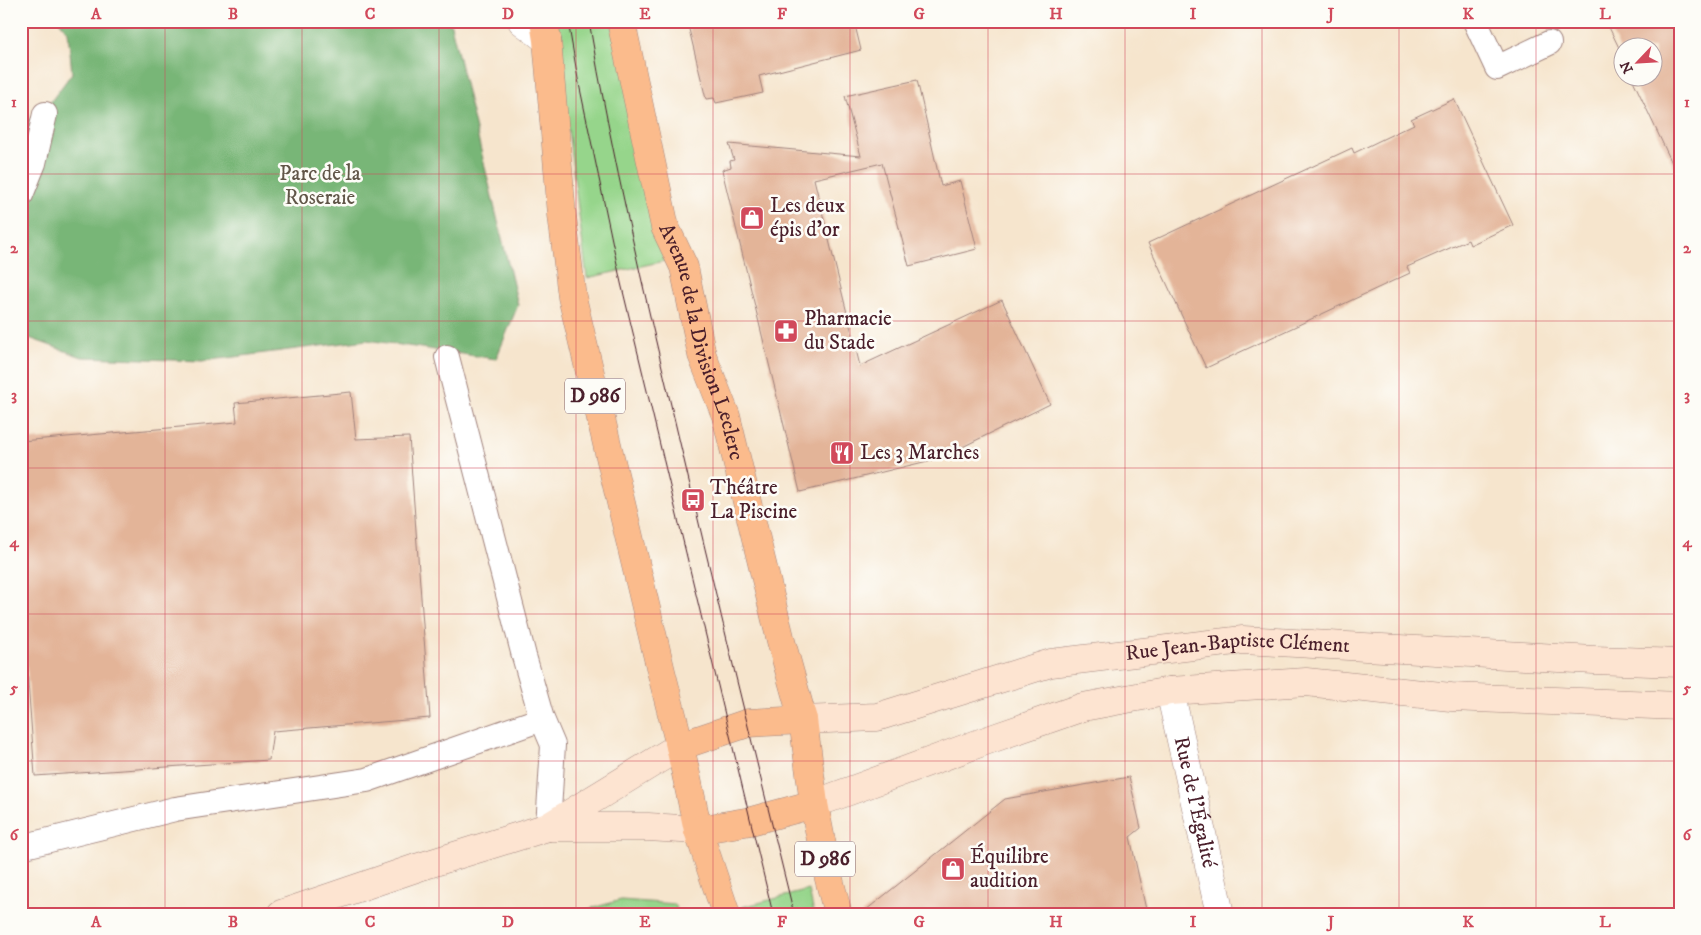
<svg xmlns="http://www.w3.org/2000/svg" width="1701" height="935" viewBox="0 0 1701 935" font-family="'IM FELL DW Pica',serif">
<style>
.green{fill:#96d58b;stroke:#707a5b}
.forest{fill:#78b677;stroke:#616a51}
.building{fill:#e3b498}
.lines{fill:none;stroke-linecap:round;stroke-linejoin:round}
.lane-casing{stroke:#a0827c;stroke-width:26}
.street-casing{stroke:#a0827c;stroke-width:29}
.secondary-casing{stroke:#a0827c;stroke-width:29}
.primary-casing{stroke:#a0827c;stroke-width:29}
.lane{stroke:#fff;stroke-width:24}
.street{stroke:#fff;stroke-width:28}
.secondary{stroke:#fde4d1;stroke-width:28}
.primary{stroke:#fbbb8c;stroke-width:28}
.tram{stroke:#4a1f2b;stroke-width:1}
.grid{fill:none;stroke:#d1495b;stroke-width:1;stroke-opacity:0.55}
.labels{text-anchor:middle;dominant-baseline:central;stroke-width:5;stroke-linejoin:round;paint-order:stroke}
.shield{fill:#fdfcf7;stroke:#806168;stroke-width:1}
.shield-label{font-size:20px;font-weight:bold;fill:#4a1f2b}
.park-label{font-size:21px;fill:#615648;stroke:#fdfcf7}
.poi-label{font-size:21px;fill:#4a1f2b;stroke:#fdfcf7;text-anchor:start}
.street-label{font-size:21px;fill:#4a1f2b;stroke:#fdfcf7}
.neatline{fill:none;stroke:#d1495b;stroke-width:2}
.grid-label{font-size:16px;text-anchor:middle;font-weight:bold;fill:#d1495b}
</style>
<rect width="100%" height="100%" fill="#fdfcf7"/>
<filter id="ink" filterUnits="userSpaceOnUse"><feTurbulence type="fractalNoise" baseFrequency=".02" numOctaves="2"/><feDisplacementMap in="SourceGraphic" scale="10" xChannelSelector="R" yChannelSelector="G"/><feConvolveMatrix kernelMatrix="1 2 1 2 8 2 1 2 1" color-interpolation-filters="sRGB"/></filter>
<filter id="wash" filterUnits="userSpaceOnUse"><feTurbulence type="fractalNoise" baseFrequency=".0096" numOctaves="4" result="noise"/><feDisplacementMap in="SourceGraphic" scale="20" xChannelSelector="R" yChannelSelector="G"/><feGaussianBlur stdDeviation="1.12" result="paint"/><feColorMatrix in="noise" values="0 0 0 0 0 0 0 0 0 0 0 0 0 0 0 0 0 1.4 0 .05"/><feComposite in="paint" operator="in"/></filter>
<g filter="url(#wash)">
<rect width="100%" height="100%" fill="#f6e5cd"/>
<path class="green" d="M554 21H611L673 259 587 278Z
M809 890 814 914H744L742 907Z
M621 900 675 904 678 914H571Z"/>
<path class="forest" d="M59 21H450L518 305 496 359 367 340 203 361 82 357 21 335V123L43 112 72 73 68 32Z"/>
<g id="blocks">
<path class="building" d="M687 21H854L861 50 759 76 763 93 716 103 714 98 706 99Z
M1606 21H1680V180L1632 78H1654V48H1624V58Z
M917 80 941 186 960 181 977 249 909 266 882 163 814 179 860 366 1002 300 1050 404 940 458 800 492 722 170 731 167 730 161 734 160 729 144 861 156 845 96Z
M1454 99 1513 225 1470 245 1468 240 1407 267 1410 273 1206 368 1148 243 1352 148 1354 153 1414 124 1411 119Z
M351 392 356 439 409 437 430 718 273 731 269 760 35 776 21 587V441L237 422 235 403Z
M1129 777 1141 828 1130 837 1147 914H861L1005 799Z"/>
</g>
</g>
<g filter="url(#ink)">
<use href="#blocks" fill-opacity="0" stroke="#a0827c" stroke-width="1"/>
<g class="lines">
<defs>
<path id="lane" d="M1475 21 1497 68 1549 43
M21 195 34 163 45 114
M447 357 524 656 542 719 553 745 548 827
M21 847 175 809 367 780 542 719"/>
<g id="street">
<path d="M522 21 547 40"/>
<path id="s1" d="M1170 691 1220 914"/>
</g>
<g id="secondary">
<path id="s2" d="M803 720 877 717 1051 663 1243 640 1594 660 1680 663"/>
<path d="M814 804 988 740 1083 707 1170 691 1306 682 1451 697 1680 706"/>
<path d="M548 827H648L698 830"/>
<path d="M281 914 419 867 548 827 680 746"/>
</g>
<g id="primary">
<path d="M544 21 547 40 562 215 572 297 661 671 680 746 698 830 726 914"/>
<path id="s3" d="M621 21 665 227 684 267 702 355 726 416 781 641 803 720 814 804 827 871 838 914"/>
<path d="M680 746 748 723 803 720"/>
<path d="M698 830 751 821 814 804"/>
</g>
</defs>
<use href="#lane" class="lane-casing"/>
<use href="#street" class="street-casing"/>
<use href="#secondary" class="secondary-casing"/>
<use href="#primary" class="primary-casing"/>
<use href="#lane" class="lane"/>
<use href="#street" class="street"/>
<use href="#secondary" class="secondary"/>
<use href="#primary" class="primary"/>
<path class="tram" d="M568 21 578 79 621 283 773 914
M589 21C612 157 644 292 676 426 714 589 754 751 794 914"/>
</g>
</g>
<path class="grid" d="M165 21V914M302 21V914M439 21V914M576 21V914M713 21V914M850 21V914M988 21V914M1125 21V914M1262 21V914M1399 21V914M1536 21V914M21 174H1680M21 321H1680M21 468H1680M21 614H1680M21 761H1680"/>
<defs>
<symbol id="shop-square" viewBox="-11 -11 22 22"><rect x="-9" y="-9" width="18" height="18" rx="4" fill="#d1495b" stroke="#fdfcf7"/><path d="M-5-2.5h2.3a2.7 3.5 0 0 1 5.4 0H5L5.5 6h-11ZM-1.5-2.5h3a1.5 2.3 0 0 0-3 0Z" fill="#fff"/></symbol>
<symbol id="pharmacy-square" viewBox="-11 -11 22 22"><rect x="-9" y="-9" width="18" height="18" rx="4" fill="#d1495b" stroke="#fdfcf7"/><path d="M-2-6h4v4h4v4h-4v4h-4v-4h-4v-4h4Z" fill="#fff"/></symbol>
<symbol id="restaurant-square" viewBox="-11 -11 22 22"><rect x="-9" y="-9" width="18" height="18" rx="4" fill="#d1495b" stroke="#fdfcf7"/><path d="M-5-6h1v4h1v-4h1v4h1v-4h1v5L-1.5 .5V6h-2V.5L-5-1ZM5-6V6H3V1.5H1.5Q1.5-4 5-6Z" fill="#fff"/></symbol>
<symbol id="bus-square" viewBox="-11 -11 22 22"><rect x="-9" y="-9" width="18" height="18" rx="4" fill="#d1495b" stroke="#fdfcf7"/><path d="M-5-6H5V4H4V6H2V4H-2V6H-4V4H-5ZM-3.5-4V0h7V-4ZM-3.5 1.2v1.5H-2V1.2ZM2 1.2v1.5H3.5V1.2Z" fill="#fff"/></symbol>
</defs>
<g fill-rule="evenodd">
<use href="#shop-square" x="738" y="204" width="28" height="28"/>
<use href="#pharmacy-square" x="772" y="317" width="28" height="28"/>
<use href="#restaurant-square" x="828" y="439" width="28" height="28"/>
<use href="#bus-square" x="679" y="486" width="28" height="28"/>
<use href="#shop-square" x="939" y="855" width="28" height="28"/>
</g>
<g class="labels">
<g class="shield">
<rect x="565" y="378.5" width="60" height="35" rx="4"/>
<rect x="795" y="841.5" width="60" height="35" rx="4"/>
</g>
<g class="shield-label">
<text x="595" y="396">D 986</text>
<text x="825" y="859">D 986</text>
</g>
<g class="park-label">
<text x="320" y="174">Parc de la<tspan x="320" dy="24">Roseraie</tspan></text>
</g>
<g class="poi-label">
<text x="770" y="206">Les deux<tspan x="770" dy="24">épis d’or</tspan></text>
<text x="804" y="319">Pharmacie<tspan x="804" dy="24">du Stade</tspan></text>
<text x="860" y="453">Les 3 Marches</text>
<text x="710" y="488">Théâtre<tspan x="710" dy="24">La Piscine</tspan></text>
<text x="970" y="857">Équilibre<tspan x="970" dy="24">audition</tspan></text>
</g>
<g class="street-label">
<text stroke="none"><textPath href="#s3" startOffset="332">Avenue de la Division Leclerc</textPath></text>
<text stroke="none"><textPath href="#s2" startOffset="444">Rue Jean-Baptiste Clément</textPath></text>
<text stroke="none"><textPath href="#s1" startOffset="114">Rue de l'Égalité</textPath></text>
</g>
</g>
<rect width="1701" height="935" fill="none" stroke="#fdfcf7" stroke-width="55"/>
<g transform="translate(1638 62) rotate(245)"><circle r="24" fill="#fdfcf7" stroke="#b5a4a5"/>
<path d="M0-4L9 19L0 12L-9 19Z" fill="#d1495b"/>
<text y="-8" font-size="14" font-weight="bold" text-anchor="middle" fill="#4a1f2b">N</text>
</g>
<rect x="28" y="28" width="1646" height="880" class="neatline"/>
<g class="grid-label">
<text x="96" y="19">A</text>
<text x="233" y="19">B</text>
<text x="370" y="19">C</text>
<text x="508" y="19">D</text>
<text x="645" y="19">E</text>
<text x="782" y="19">F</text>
<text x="919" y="19">G</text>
<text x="1056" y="19">H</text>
<text x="1193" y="19">I</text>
<text x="1331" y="19">J</text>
<text x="1468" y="19">K</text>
<text x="1605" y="19">L</text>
<text x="14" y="107">1</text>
<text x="1687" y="107">1</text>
<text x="14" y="253">2</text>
<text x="1687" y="253">2</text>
<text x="14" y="400">3</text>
<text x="1687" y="400">3</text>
<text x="14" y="547">4</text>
<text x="1687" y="547">4</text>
<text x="14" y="693">5</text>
<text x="1687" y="693">5</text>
<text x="14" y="840">6</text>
<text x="1687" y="840">6</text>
<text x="96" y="927">A</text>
<text x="233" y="927">B</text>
<text x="370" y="927">C</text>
<text x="508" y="927">D</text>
<text x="645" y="927">E</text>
<text x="782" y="927">F</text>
<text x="919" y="927">G</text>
<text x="1056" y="927">H</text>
<text x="1193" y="927">I</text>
<text x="1331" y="927">J</text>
<text x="1468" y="927">K</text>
<text x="1605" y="927">L</text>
</g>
</svg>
